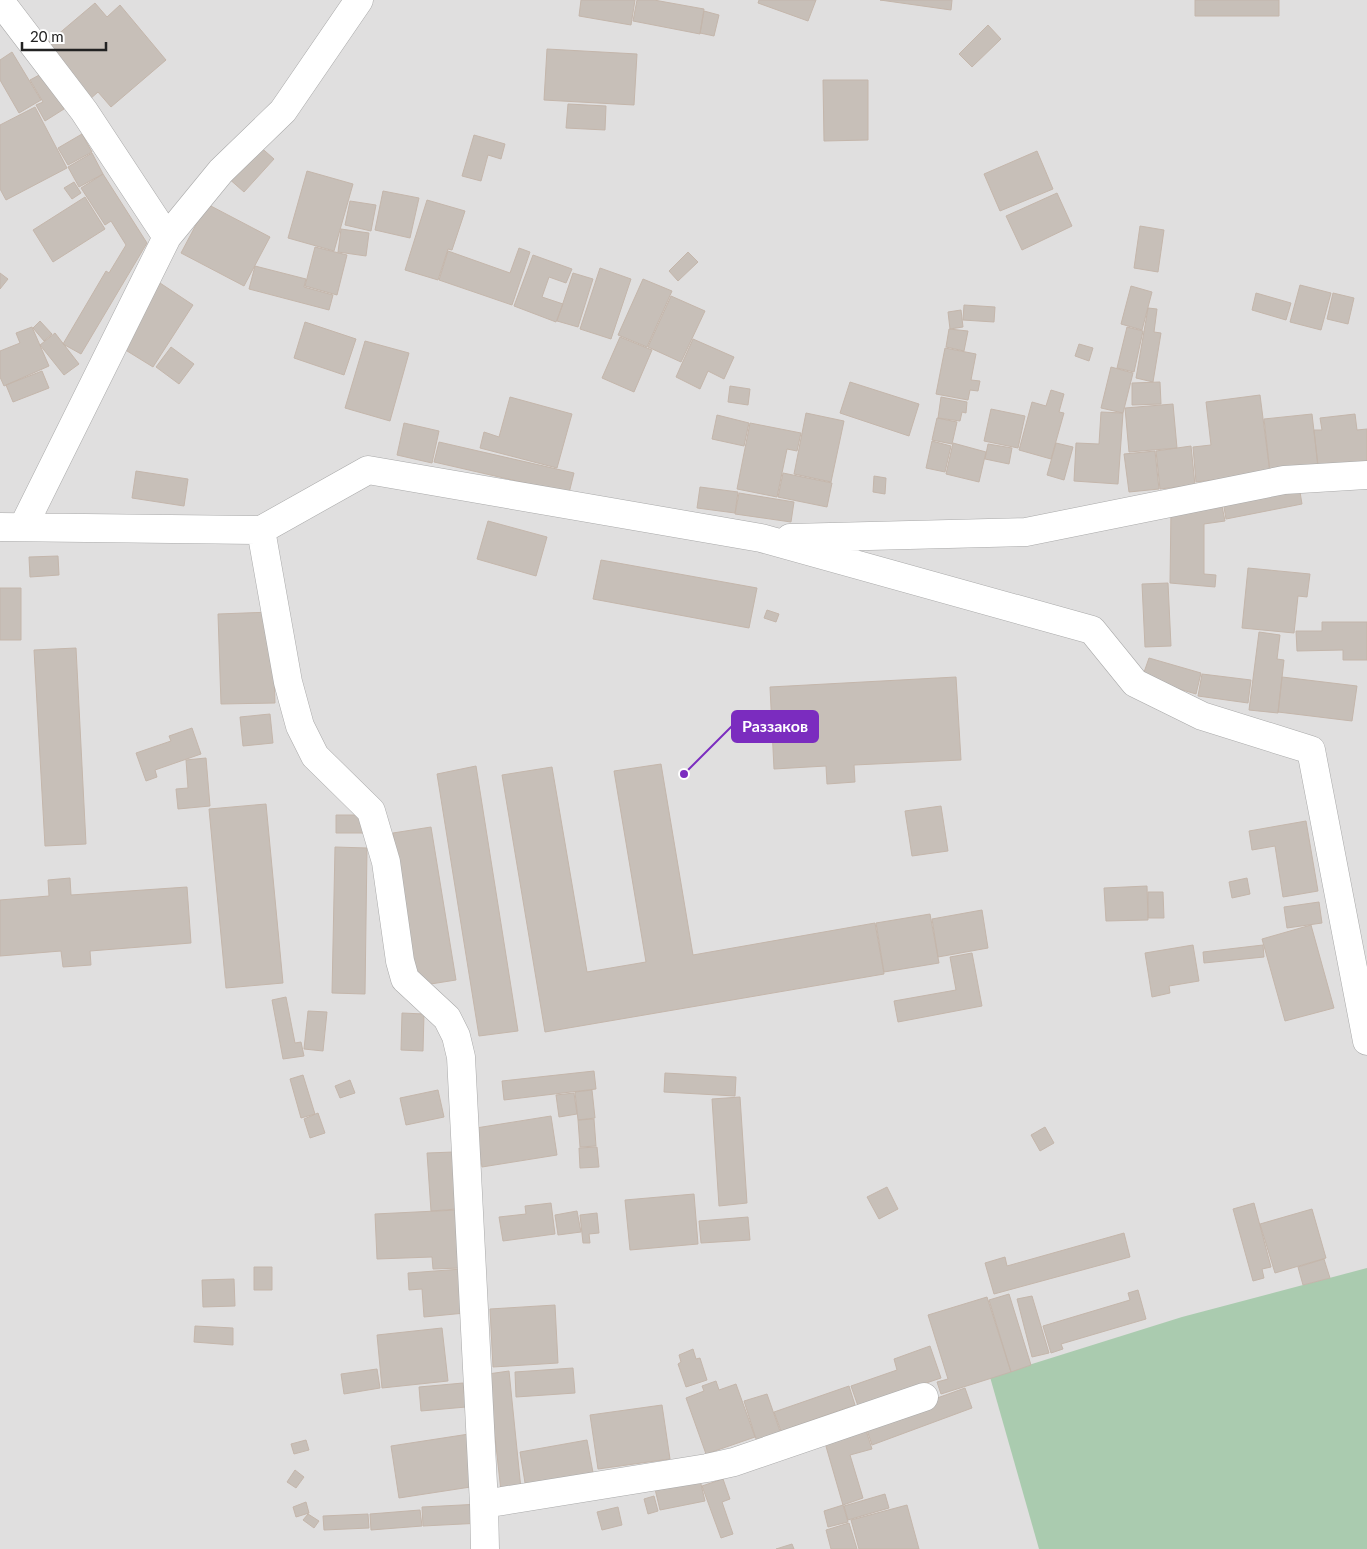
<svg xmlns="http://www.w3.org/2000/svg" width="1367" height="1549" viewBox="0 0 1367 1549" font-family="Lato,sans-serif">
<style>
.residential{fill:#e0dfdf}
.cemetery{fill:#aacbaf}
.building{fill:#c7bfb8;stroke:#c4b6ab}
.lines{fill:none;stroke-linecap:round;stroke-linejoin:round}
.street-casing{stroke:#a9a9a9;stroke-width:29}
.street{stroke:#fff;stroke-width:28}
.leader{fill:none;stroke:#7b2cbf;stroke-width:2}
.callout-dot{fill:#7b2cbf;stroke:#fff;stroke-width:2}
.callout{fill:#7b2cbf;stroke:#7b2cbf;stroke-width:2}
.callout-label{font-size:16px;text-anchor:middle;font-weight:bold;fill:#fff}
</style>
<rect width="100%" height="100%" fill="#f2efe9"/>
<path class="residential" d="M0 0H1367V1549H0Z"/>
<path class="cemetery" d="M1367 1268V1549H1039L990 1377 1182 1317Z"/>
<path class="building" d="M581 0H635L631 25 579 16Z
M637 0H654L704 9 700 34 633 21Z
M759 0H816L808 21 758 3Z
M880 0H952L951 10Z
M1195 0H1279V16H1195Z
M95 3 107 17 120 5 166 60 111 107 98 92 89 100 43 47Z
M704 11 719 15 714 36 700 33Z
M988 25 1001 39 972 67 959 54Z
M547 49 637 54 634 105 544 100Z
M12 52 41 100 19 113 0 80V60Z
M43 73 64 109 45 121 36 105 43 102 30 80Z
M823 80H868V140L824 141Z
M568 104 606 106 605 130 566 128Z
M35 107 67 168 6 200 0 189V125Z
M82 134 92 152 68 165 58 148Z
M474 135 505 144 501 159 488 155 481 181 462 176Z
M257 144 274 159 244 192 227 177Z
M1037 151 1053 189 1000 211 984 174Z
M92 153 103 174 79 187 68 167Z
M307 171 353 184 334 251 288 238Z
M103 174 147 243 81 354 63 344 106 271 109 273 126 245 111 221 105 225 81 188Z
M74 182 81 193 72 199 64 188Z
M383 191 419 198 410 238 375 230Z
M1057 193 1072 226 1022 250 1006 216Z
M85 197 105 229 53 262 33 230Z
M427 200 465 211 452 250 448 249 438 280 405 270Z
M350 201 376 205 371 231 345 225Z
M207 204 270 237 244 286 181 253Z
M1140 226 1164 230 1158 272 1134 268Z
M341 229 369 233 366 256 338 252Z
M315 247 347 255 337 295 305 286Z
M519 248 530 252 512 305 439 280 448 251 510 273Z
M688 252 698 262 678 281 669 271Z
M533 255 572 269 566 283 549 277 542 297 563 304 556 322 514 306Z
M255 266 306 279 304 287 333 295 329 310 249 289Z
M600 268 631 279 611 339 580 329Z
M0 273 8 279 0 289Z
M573 273 593 279 578 327 557 321Z
M643 279 672 291 647 347 618 335Z
M160 283 193 305 153 367 119 346Z
M1300 285 1331 293 1321 330 1290 322Z
M1131 286 1152 292 1142 330 1121 324Z
M1256 293 1291 303 1286 320 1252 310Z
M1333 293 1354 298 1348 324 1327 319Z
M671 296 705 311 681 362 648 347Z
M964 305 995 307 994 322 963 320Z
M1148 308 1157 309 1154 332 1161 333 1153 382 1136 378Z
M961 310 963 327 950 329 948 312Z
M40 321 52 334 44 341 33 328Z
M305 322 356 339 344 375 294 358Z
M32 327 49 366 4 386 0 377V351L20 343 16 333Z
M1127 327 1143 331 1134 372 1117 368Z
M949 329 968 331 964 351 946 347Z
M55 333 79 364 64 375 40 345Z
M620 337 652 350 634 392 602 378Z
M693 339 734 357 724 379 708 371 700 389 676 377Z
M365 341 409 353 390 421 345 408Z
M1079 344 1093 348 1089 361 1075 356Z
M171 347 194 364 179 384 156 367Z
M945 348 976 354 971 380 980 381 978 391 970 390 968 400 936 394Z
M1111 367 1133 373 1123 413 1101 408Z
M42 371 49 388 13 402 6 385Z
M850 382 919 404 909 436 840 413Z
M1160 382 1161 404 1132 405V383Z
M730 386 750 389 748 405 728 402Z
M1051 390 1064 394 1059 412 1064 413 1051 459 1019 450 1032 402 1046 406Z
M1260 395 1270 473 1196 482 1193 447 1211 445 1206 402Z
M510 397 572 414 557 468 480 448 484 432 499 437Z
M941 397 967 402 966 413 962 412 960 421 938 418Z
M1173 404 1177 448 1129 452 1125 408Z
M991 409 1025 416 1018 448 984 441Z
M1101 412 1123 413 1118 484 1074 481 1076 443 1099 444Z
M806 413 844 421 831 482 794 474Z
M1312 414 1318 466 1270 472 1264 419Z
M1355 414 1357 430 1367 429V462L1318 467 1314 430H1322L1320 418Z
M717 415 749 423 744 446 712 439Z
M937 418 957 422 952 444 932 440Z
M404 423 439 431 432 463 397 455Z
M750 423 801 433 797 451 787 449 777 497 737 489Z
M932 441 951 446 945 472 926 468Z
M439 442 574 473 569 493 434 462Z
M953 443 986 452 979 482 946 474Z
M1056 443 1073 447 1064 480 1047 475Z
M988 444 1012 448 1009 464 985 459Z
M1191 446 1195 485 1160 489 1156 451Z
M1155 451 1159 489 1129 492 1124 454Z
M136 471 188 479 184 506 132 498Z
M783 473 832 483 827 507 778 497Z
M874 476 886 478 885 494 873 492Z
M1299 486 1302 504 1226 519 1223 501Z
M700 487 738 492 735 513 697 508Z
M739 493 794 502 791 522 735 514Z
M1221 501 1225 521 1204 524V574L1216 575 1215 587 1170 583 1171 509Z
M488 521 547 537 536 576 477 559Z
M58 556 59 575 30 577 29 557Z
M601 560 757 588 749 628 593 599Z
M1248 568 1310 574 1307 597 1298 596 1294 633 1242 628Z
M1168 583 1171 646 1145 647 1142 584Z
M0 588H21V640H0Z
M767 610 779 614 776 622 764 618Z
M272 612 275 703 221 704 218 614Z
M1322 622H1367V660H1343V650L1297 651 1296 631H1322Z
M1259 632 1280 635 1277 659 1284 660 1278 713 1249 710Z
M76 648 86 844 45 846 34 650Z
M1149 658 1201 673 1196 694 1142 678Z
M1202 674 1251 680 1248 703 1198 696Z
M956 677 961 760 854 765 855 782 827 784 826 766 774 769 770 687Z
M1282 677 1357 686 1352 721 1278 712Z
M270 714 273 743 243 746 240 717Z
M192 728 201 754 155 770 157 777 146 781 136 753 171 741 169 736Z
M206 758 210 806 178 809 176 789 188 788 186 760Z
M661 764 693 955 875 923 884 974 545 1032 502 775 552 767 587 972 646 962 614 771Z
M476 766 518 1031 479 1036 437 774Z
M266 804 283 983 226 988 209 809Z
M941 806 948 851 912 856 905 811Z
M336 815H365V833H336Z
M1306 821 1318 891 1283 897 1275 846 1252 850 1249 831Z
M431 827 456 980 418 986 393 833Z
M335 847 367 848 365 994 332 993Z
M70 878 71 895 187 887 191 943 90 951 91 965 63 967 61 951 0 956V900L49 896 48 880Z
M1247 878 1250 894 1232 898 1229 882Z
M1147 886 1148 920 1106 921 1104 888Z
M1148 892H1163L1164 918H1148Z
M1319 902 1322 923 1287 928 1284 907Z
M982 910 988 948 938 957 932 919Z
M930 914 939 963 884 972 876 923Z
M1311 925 1334 1008 1285 1021 1262 939Z
M1193 945 1199 981 1169 986 1170 993 1152 997 1145 953Z
M1263 945 1264 957 1204 963 1203 952Z
M972 953 982 1006 898 1022 894 1001 956 990 950 957Z
M286 997 295 1043 301 1042 304 1056 283 1059 272 1000Z
M308 1011 327 1012 323 1051 304 1049Z
M402 1013 424 1014 423 1051 401 1050Z
M594 1071 596 1089 504 1100 502 1081Z
M665 1073 736 1077 735 1096 664 1092Z
M303 1075 315 1114 301 1118 290 1079Z
M350 1080 355 1093 340 1098 335 1086Z
M438 1090 444 1117 406 1125 400 1098Z
M592 1090 595 1118 578 1120 575 1092Z
M574 1093 577 1114 559 1117 556 1095Z
M740 1097 747 1203 719 1206 712 1099Z
M318 1113 325 1133 310 1138 304 1119Z
M551 1116 557 1155 482 1167 476 1128Z
M594 1119 596 1146 580 1147 578 1120Z
M1045 1127 1054 1143 1040 1151 1031 1135Z
M597 1147 599 1167 580 1168 579 1148Z
M454 1152 457 1209 431 1211 427 1153Z
M887 1187 898 1209 879 1219 867 1197Z
M694 1194 698 1244 630 1250 625 1200Z
M551 1203 555 1234 503 1241 499 1217 526 1214 525 1206Z
M1254 1203 1271 1267 1262 1269 1264 1278 1253 1281 1233 1209Z
M1312 1209 1326 1258 1275 1273 1260 1224Z
M457 1210 460 1268 433 1269 432 1257 377 1259 375 1214Z
M577 1211 581 1232 558 1235 555 1215Z
M597 1213 599 1233 589 1234 590 1243H583L580 1215Z
M748 1217 750 1240 701 1243 699 1221Z
M1124 1233 1130 1257 994 1294 985 1263 1005 1257 1007 1266Z
M1324 1259 1330 1278 1303 1285 1298 1267Z
M254 1267H272V1290H254Z
M462 1269 465 1313 424 1317 422 1289 409 1290 408 1273Z
M234 1279 235 1306 203 1307 202 1280Z
M1138 1290 1146 1319 1061 1344 1063 1349 1051 1353 1043 1326 1130 1300 1128 1293Z
M1009 1294 1031 1365 1011 1372 989 1300Z
M1032 1296 1049 1353 1032 1357 1017 1299Z
M987 1297 1011 1372 941 1394 937 1382 948 1379 928 1315Z
M555 1305 558 1363 493 1367 490 1309Z
M195 1326 233 1328V1345L194 1342Z
M442 1328 448 1381 382 1388 377 1335Z
M930 1346 941 1378 858 1406 851 1386 897 1370 894 1359Z
M693 1349 696 1359 700 1358 707 1380 686 1387 678 1364 681 1362 679 1355Z
M573 1368 575 1393 516 1397 515 1372Z
M377 1369 380 1388 344 1394 341 1374Z
M509 1371 521 1489 501 1491 488 1374Z
M716 1381 719 1390 736 1384 755 1437 706 1454 686 1398 704 1391 702 1386Z
M463 1383 466 1407 421 1411 419 1387Z
M849 1386 855 1405 781 1431 774 1412Z
M965 1388 972 1408 872 1445 865 1424Z
M767 1394 781 1434 757 1442 744 1401Z
M662 1405 670 1459 598 1469 590 1415Z
M864 1424 872 1449 850 1455 863 1498 843 1505 823 1436Z
M469 1434 477 1486 399 1498 391 1446Z
M306 1440 309 1450 294 1454 291 1444Z
M587 1440 594 1478 526 1489 520 1452Z
M295 1470 304 1477 296 1488 287 1482Z
M723 1479 730 1499 722 1502 733 1534 721 1538 702 1486Z
M700 1480 705 1501 660 1510 655 1489Z
M885 1494 889 1508 848 1520 844 1506Z
M654 1496 658 1511 648 1514 644 1499Z
M306 1502 309 1513 296 1517 293 1507Z
M481 1504 482 1523 423 1526 422 1507Z
M843 1505 848 1522 828 1527 824 1511Z
M907 1505 919 1549H859L851 1520Z
M618 1507 622 1525 602 1530 597 1512Z
M420 1510 422 1526 371 1530 370 1514Z
M308 1514 319 1521 314 1528 303 1520Z
M368 1514 369 1528 324 1530 323 1516Z
M849 1523 857 1549H831L826 1530Z
M792 1544 794 1549H776Z"/>
<g class="lines">
<defs>
<path id="street" d="M0 1 84 111 167 237
M0 527 261 530 368 470 761 538 1092 630 1135 683 1202 716 1311 750 1367 1041
M23 527 167 237 221 171 283 111 359 0
M261 530 288 682 300 726 315 756 371 811 386 862 400 961 405 979 447 1018 456 1036 461 1057 484 1504
M790 538 1026 532 1284 480 1367 475
M485 1549 484 1504 707 1468 734 1462 924 1397"/>
</defs>
<use href="#street" class="street-casing"/>
<use href="#street" class="street"/>
</g>
<path class="leader" d="M684 774L732 726"/>
<circle class="callout-dot" cx="684" cy="774" r="5"/>
<rect class="callout" x="732" y="711" width="86" height="31" rx="5"/>
<g class="callout-label">
<text x="775" y="732">Раззаков</text>
</g>
<path d="M22 42v8h84v-8" fill="none" stroke="#222222" stroke-width="2.5"/>
<text x="30" y="42" font-size="15" fill="#222222" stroke="#ffffff" stroke-width="4" paint-order="stroke">20 m</text>
</svg>
